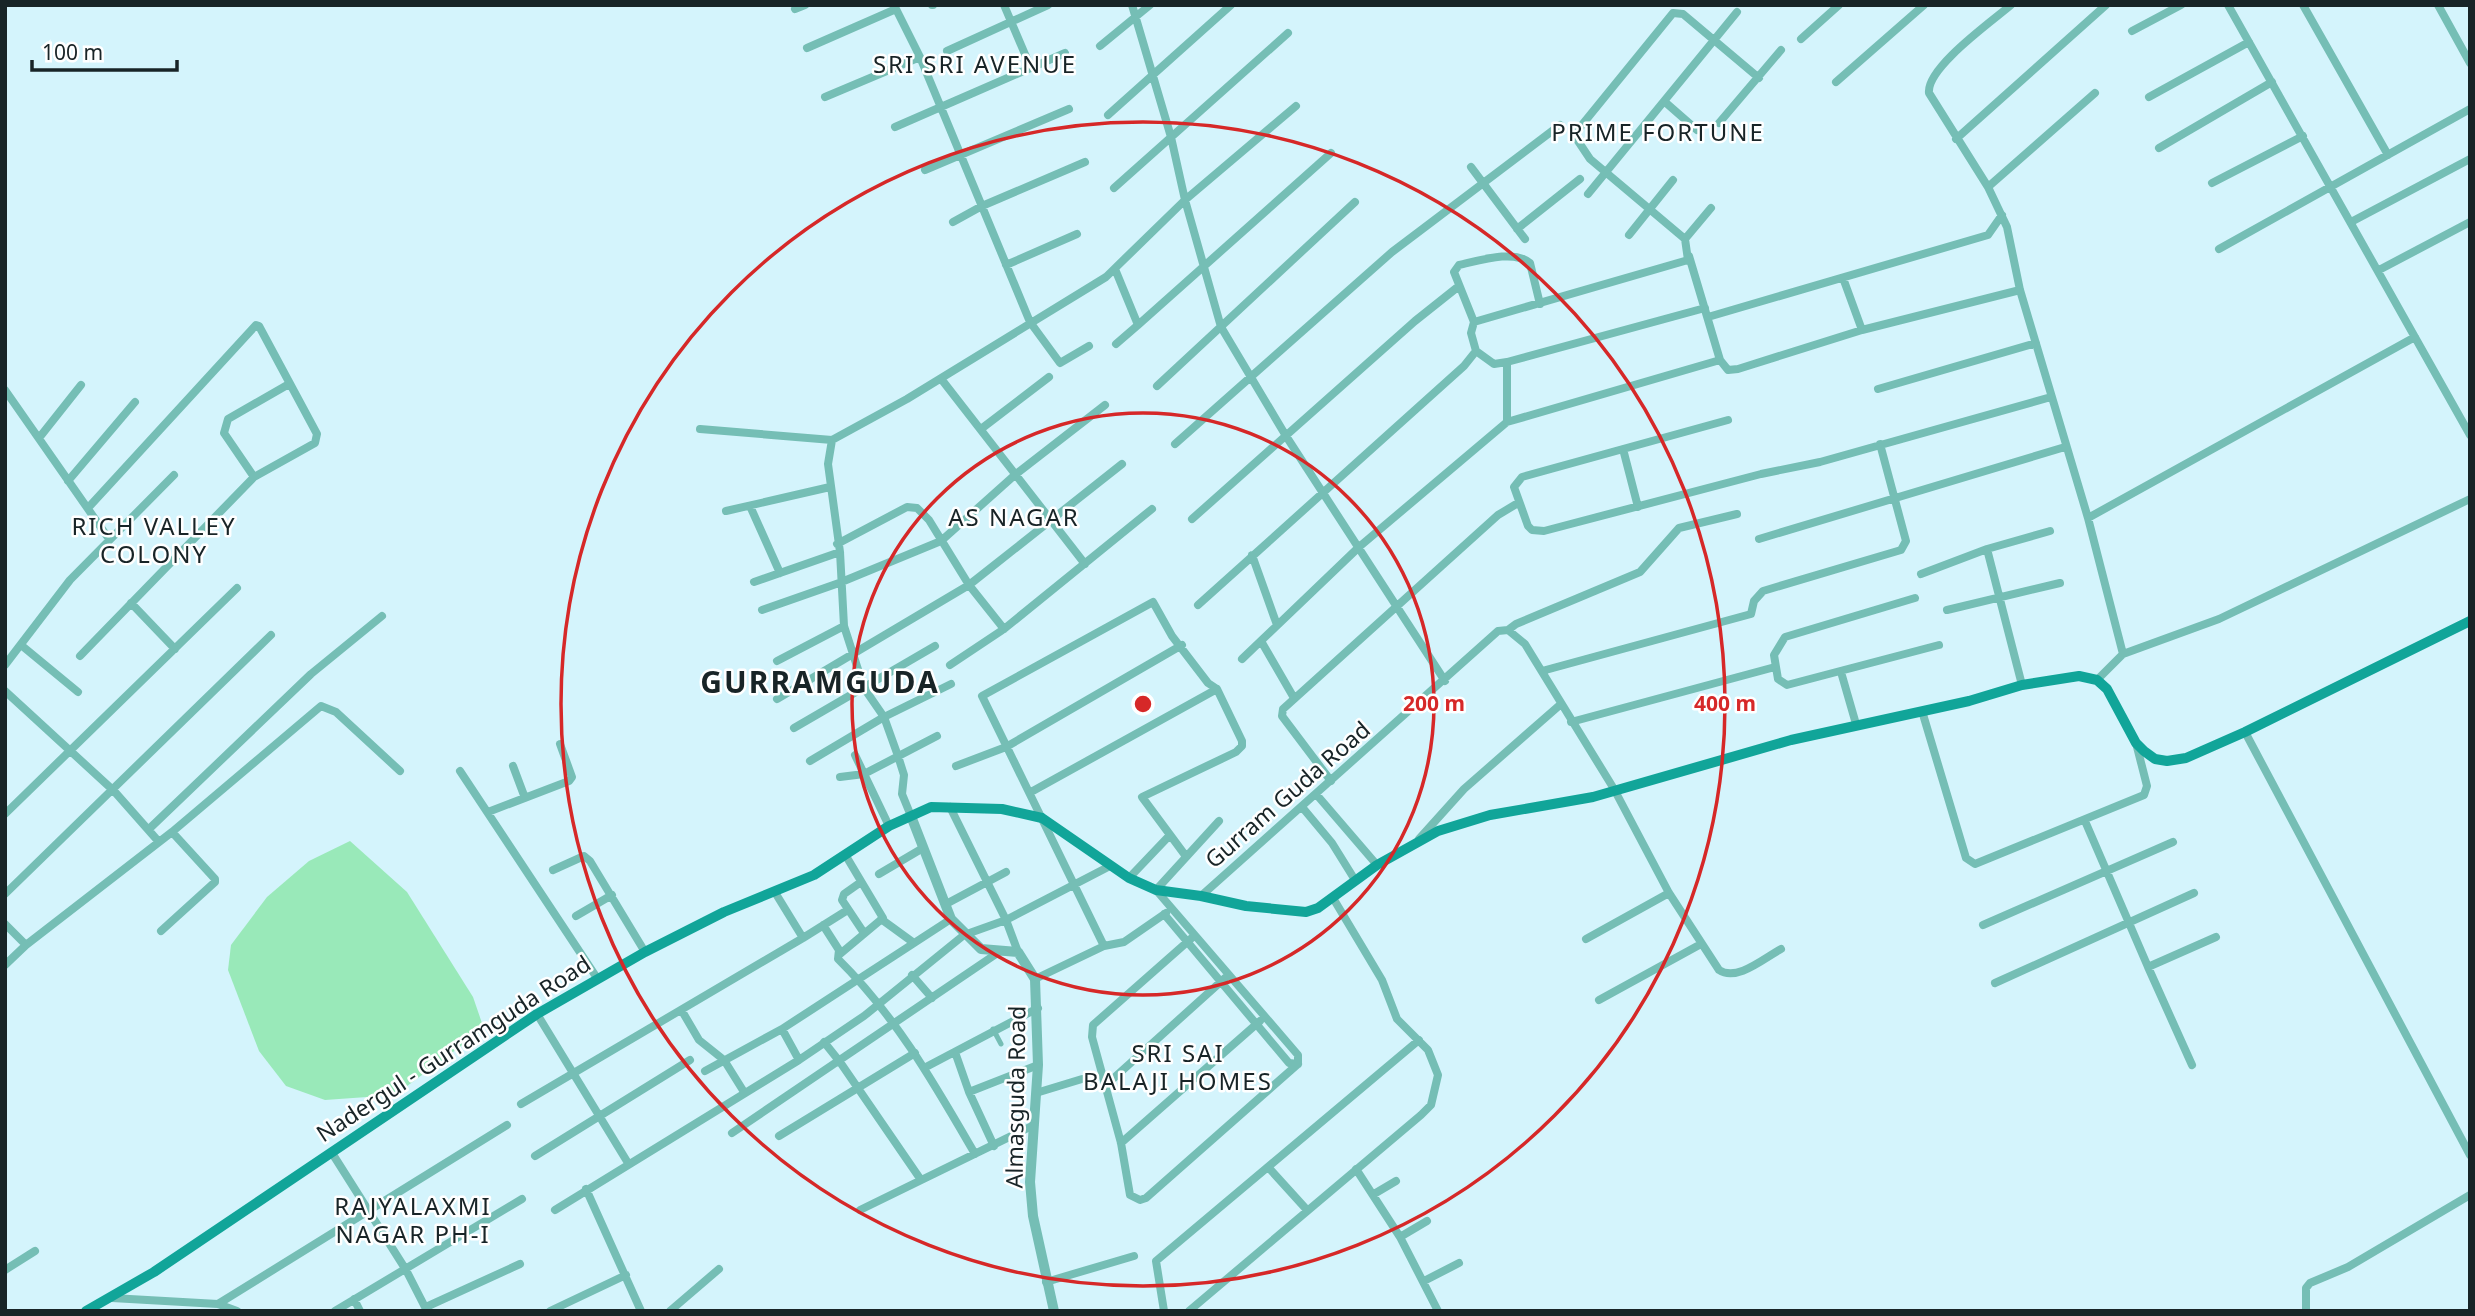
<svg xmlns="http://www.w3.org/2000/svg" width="2475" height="1316" viewBox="0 0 2475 1316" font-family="'Noto Sans',sans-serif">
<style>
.pitch{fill:#99e9b9}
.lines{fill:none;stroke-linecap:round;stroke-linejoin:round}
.pedestrian{stroke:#75beb5;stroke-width:5}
.minor{stroke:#75beb5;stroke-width:8}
.tertiary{stroke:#75beb5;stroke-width:10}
.secondary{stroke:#11a599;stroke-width:10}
.ring{fill:none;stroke:#d62828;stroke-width:3.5}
.labels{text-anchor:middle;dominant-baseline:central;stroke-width:5;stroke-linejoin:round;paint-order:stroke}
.street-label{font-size:23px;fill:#182427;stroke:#fff}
.neighbourhood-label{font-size:24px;letter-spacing:2px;fill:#182427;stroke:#fff}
.district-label{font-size:30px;font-weight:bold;letter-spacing:2px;fill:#182427;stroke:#fff}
.centre{fill:#d62828;stroke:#fff;stroke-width:3.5}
.ring-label{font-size:21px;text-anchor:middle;font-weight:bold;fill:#d62828;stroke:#fff;stroke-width:5;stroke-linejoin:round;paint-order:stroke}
</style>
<rect width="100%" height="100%" fill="#d4f4fc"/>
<path class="pitch" d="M350 841 407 892 473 997 484 1029 395 1095 325 1100 286 1086 259 1051 228 970 231 945 267 897 309 861Z"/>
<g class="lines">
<path class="pedestrian" d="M993 1029 1001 1044"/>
<path class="minor" d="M894 5 920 57 1030 322 1060 363 1089 346
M932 5H933
M1004 5 1030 66
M1132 5 1171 137 1185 200 1221 327 1286 436 1445 681
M2011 5C1991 22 1926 68 1929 93L1988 187 2007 227 2020 290 2088 518 2123 654
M2228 5 2470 435
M2303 5 2388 155
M2438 5 2470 63
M795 9 805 5
M2132 31 2181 5
M1801 39 1839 5
M1100 46 1150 5
M807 48 896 9
M947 51 1048 5
M1836 82 1924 5
M825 97 920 57
M2149 97 2249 42
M1665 102 1697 130
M1108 115 1231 5
M1719 123 1781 50
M895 127 1065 53
M1956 139 2106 5
M2159 148 2272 82
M1471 167 1525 239
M925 170 1069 109
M2212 183 2303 136
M1988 187 2095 93
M1114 188 1288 33
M1588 194 1737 12
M953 222 982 206 1085 162
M2351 222 2470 159
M1517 229 1580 179
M1629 235 1673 180
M1685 239 1711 208
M2219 249 2470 109
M1689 256 1720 360 1728 370 1738 369 1862 330 2020 290
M1006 265 1077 234
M1115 269 1138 325 1331 153
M2379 270 2470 222
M1843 278 1862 330
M1708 317 1988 235 2002 215
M1474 322 1454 272 1459 265C1478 261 1514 249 1530 263L1540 304
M1116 344 1138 325
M1476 351 1494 364 1507 362 1705 308
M1507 362V422
M942 380 1085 564
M1157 386 1355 202
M1878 389 2036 343
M5 390 109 539
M1728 420 1522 477 1514 487 1528 526 1532 530 1544 531 1761 474 1820 462 2051 397
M700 429 832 440 907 399 1106 277 1185 200 1296 106
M981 429 1049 377
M39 438 81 385
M832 440 828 464 840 552 844 626 864 688 884 717 898 756 904 775 902 794 911 816
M1175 444 1392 252 1560 125
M1623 449 1638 507
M254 477 224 433 228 419 289 384
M68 481 135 402
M750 506 780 573
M726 511 830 487
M2088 518 2415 337
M1192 519 1415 321 1459 286
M1759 539 2065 447
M837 544 907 507 917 508 929 520 969 585 1004 629
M1987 549 2022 685
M1252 555 1277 625
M1921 574 1987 549 2050 531
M754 582 840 552
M1915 598 1785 637 1774 655 1778 679 1787 685 1939 645
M131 603 175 649
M1198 605 1464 366 1476 351 1471 333 1474 322 1688 260 1685 239 1590 159 1576 138 1577 131 1673 13 1683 14 1759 78
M762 610 839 583 941 541 1016 474 1105 405
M1947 610 2060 583
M1508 630 1516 624 1640 572 1679 528 1737 514
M1261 641 1294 698
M21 645 78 692
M80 656 254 477 315 443 317 434 259 326 256 325 88 508
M1242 659 1359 547 1507 422 1720 360
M777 661 844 626
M5 665 70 580 174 475
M950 665 1004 629 1152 509
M1542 671 1751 614 1754 601 1763 591 1901 550 1906 541 1880 444
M1841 672 1856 724
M2097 680 2123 654 2219 619 2470 499
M5 691 114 791 159 842
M777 699 969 585 1122 464
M1922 711 1966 858 1975 864 2144 795 2147 786 2136 743
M1571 722 1775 667
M794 728 935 646
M2245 732 2470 1155
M855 755 889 826
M810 761 884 717 951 684
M513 766 525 798
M956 766 1006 747 1182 645
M460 771 597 978
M840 777 864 774 937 736
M1331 781 1282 716 1283 709 1498 515 1518 503
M1031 792 1217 689
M1316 794 1377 865
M950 807 1006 920 1018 952
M1302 807 1332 843 1355 880
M488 812 569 781 572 777 560 744
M5 814 237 588
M1219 821 1156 890 1298 1055V1064
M2085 821 2148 967 2216 937
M149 829 311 674 382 616
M1419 839 1464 789 1561 704
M553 870 584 856 590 861 645 952
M879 874 923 848
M1129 878 1169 836
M861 882 844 894 842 900 864 933
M5 894 271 635
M1201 896 1498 631 1508 630 1525 644 1614 789 1669 893 1719 970C1737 982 1764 958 1781 949
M946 904 1006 872
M1164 914 1289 1063 1298 1064
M576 916 612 895
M881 919 914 943
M5 924 26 945
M823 925 839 950 838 959C896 1016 935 1085 975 1154
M1983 925 2173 842
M161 931 215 882V879L172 832
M1194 936 1093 1025 1092 1037 1121 1143 1130 1195 1140 1200 1146 1198 1298 1064
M803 938 846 911
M1586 939 1669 893
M1104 946 982 696 1153 602 1172 636 1208 683 1217 689 1242 741V746L1236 752 1142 797 1185 855
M840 954 883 918 846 856
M5 965 26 945 172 832 321 706 336 712 400 771
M2148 967 2192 1065
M912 975 932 998
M1035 979 1104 946 1124 942 1166 913
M1995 983 2194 893
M1599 1000 1701 944
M682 1011 699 1040 724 1060 744 1092
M537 1014 628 1163
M782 1029 799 1060
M824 1042 840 1062 921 1180
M955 1052 969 1092 994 1146
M926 1067 1038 1008
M705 1071 782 1029 951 919
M1105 1086 1225 978
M969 1092 1038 1065
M1036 1093 1082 1079
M521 1104 803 938 776 894
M732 1133 999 952
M779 1136 915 1053
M1121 1143 1260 1021
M332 1153 406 1270 427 1311
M535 1156 690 1060
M1268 1167 1307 1210
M1356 1169 1400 1237 1438 1311
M586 1189 641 1311
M1374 1194 1396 1181
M555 1210 799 1060 864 1016 964 935 1006 920 1110 866
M860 1210 1034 1125
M1400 1237 1427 1221
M5 1270 35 1251
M1424 1281 1459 1263
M1046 1282 1134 1256
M112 1298 218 1304 237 1311
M354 1299 360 1311
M218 1304 507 1125
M426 1307 520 1264
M335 1311 522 1199
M550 1311 626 1275
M670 1311 719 1269
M1164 1311 1156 1261 1419 1040
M1189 1311 1421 1115 1431 1105 1438 1075 1428 1050 1397 1019 1382 980 1333 898
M2306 1311V1288L2310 1283 2348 1267 2470 1195"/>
<path class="tertiary" d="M911 816 951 919 981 949 1018 952 1035 979 1038 1065 1030 1182 1033 1216 1054 1311"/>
<path class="secondary" d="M86 1311 154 1272 537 1014 645 952 724 912 814 875 889 826 931 807 1002 809 1042 818 1129 878 1156 890 1201 896 1246 906 1306 912 1318 908 1377 865 1438 831 1490 815 1593 797 1791 740 1969 701 2022 685 2079 676 2097 680 2107 689 2136 743 2144 751 2155 759 2167 761 2186 758 2245 732 2470 621"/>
</g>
<g class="ring">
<circle cx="1143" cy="704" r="291"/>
<circle cx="1143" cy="704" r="582"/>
</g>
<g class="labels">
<g class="street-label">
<text transform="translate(1287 794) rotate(-41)">Gurram Guda Road</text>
<text transform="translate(453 1048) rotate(-33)">Nadergul - Gurramguda Road</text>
<text transform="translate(1015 1097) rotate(-89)">Almasguda Road</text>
</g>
<g class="neighbourhood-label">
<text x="975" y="63">SRI SRI AVENUE</text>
<text x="1658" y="131">PRIME FORTUNE</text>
<text x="1014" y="516">AS NAGAR</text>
<text x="154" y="525">RICH VALLEY<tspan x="154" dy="28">COLONY</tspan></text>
<text x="1178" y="1052">SRI SAI<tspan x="1178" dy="28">BALAJI HOMES</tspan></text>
<text x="413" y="1205">RAJYALAXMI<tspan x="413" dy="28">NAGAR PH-I</tspan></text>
</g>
<g class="district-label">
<text x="820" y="681">GURRAMGUDA</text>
</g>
</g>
<circle cx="1143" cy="704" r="10" class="centre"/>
<g class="ring-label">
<text x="1434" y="711">200 m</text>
<text x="1725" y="711">400 m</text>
</g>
<rect width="2475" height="1316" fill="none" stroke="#182427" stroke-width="14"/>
<path d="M32 60v10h145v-10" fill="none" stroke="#182427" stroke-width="3.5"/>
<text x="42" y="60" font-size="21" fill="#182427" stroke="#ffffff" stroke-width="5" paint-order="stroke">100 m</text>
</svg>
